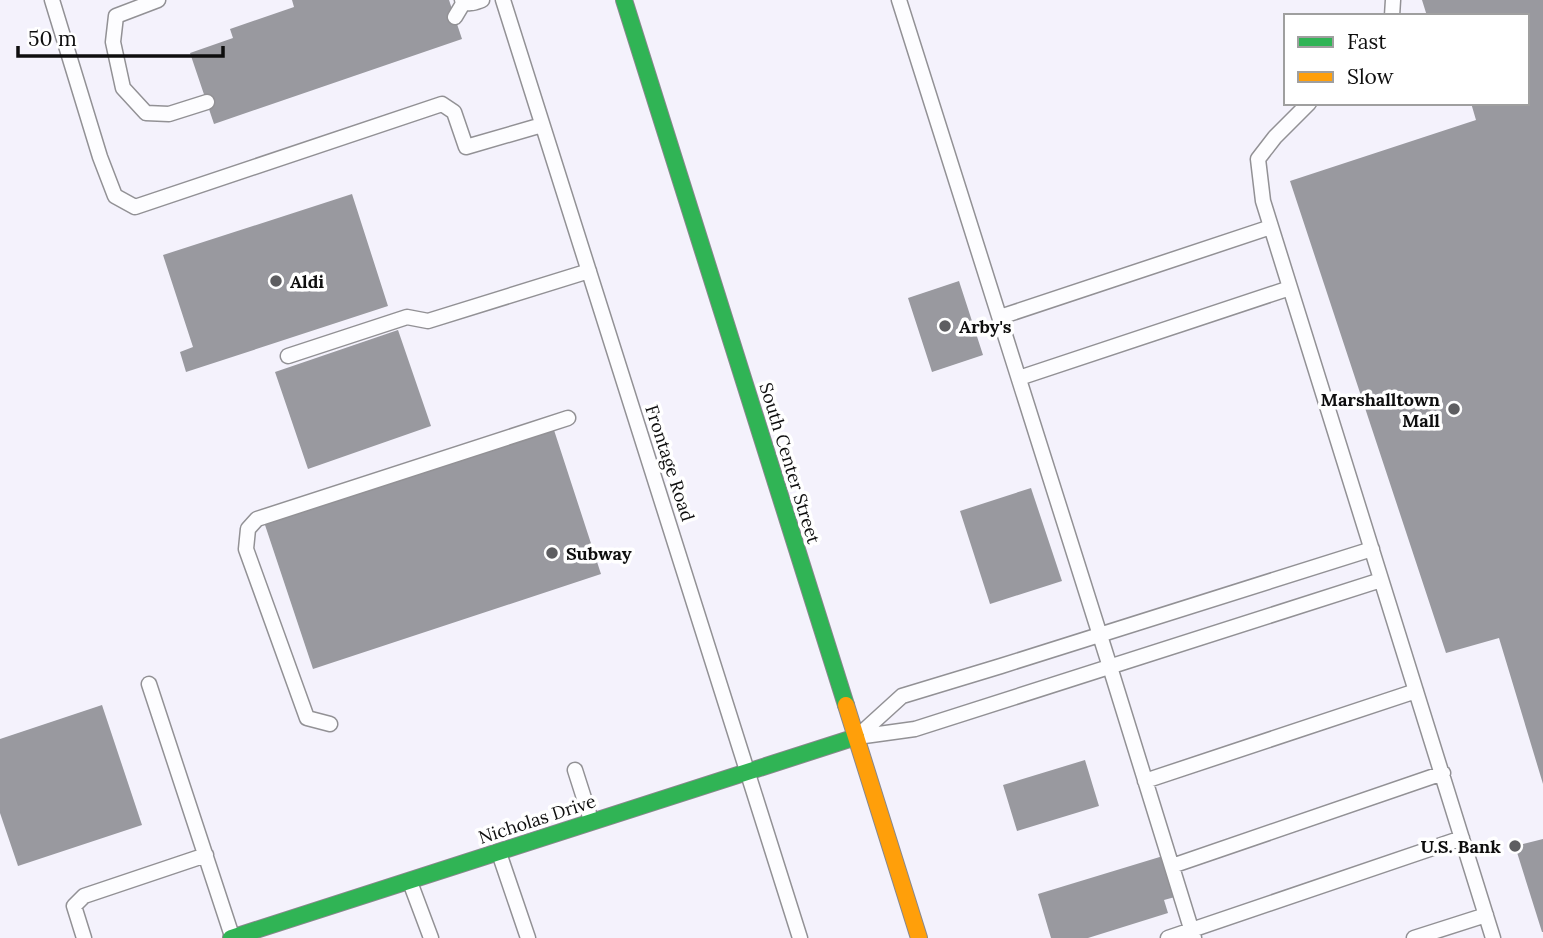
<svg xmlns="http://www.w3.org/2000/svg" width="1543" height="938" viewBox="0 0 1543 938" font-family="Lora,serif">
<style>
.building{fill:#99999f}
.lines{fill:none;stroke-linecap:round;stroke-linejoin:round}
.lane-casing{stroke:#929195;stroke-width:17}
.fast-casing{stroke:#88878c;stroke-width:18}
.slow-casing{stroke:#88878c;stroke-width:18}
.lane{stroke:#fdfdff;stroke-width:14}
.fast{stroke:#30b455;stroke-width:16}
.slow{stroke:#ff9f0a;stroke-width:16}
.poi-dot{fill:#5e5e61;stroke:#fff;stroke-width:2.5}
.labels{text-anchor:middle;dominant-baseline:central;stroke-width:7;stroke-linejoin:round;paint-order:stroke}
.poi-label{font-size:18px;font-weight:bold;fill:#0e0e0e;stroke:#fff;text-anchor:start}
.street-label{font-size:18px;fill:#0e0e0e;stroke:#fff}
</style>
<rect width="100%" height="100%" fill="#f4f2fc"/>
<path class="building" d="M292 0H449L462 39 214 124 190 53 233 38 230 29 294 7Z
M1422 0H1543V784L1499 638 1446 653 1290 181 1476 120 1471 103H1527V16H1427Z
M352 194 388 306 186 372 180 352 193 347 163 255Z
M959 281 983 355 932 372 908 298Z
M398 330 431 426 308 469 275 372Z
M553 427 601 574 313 669 264 522Z
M1031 488 1062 581 990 604 960 511Z
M102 705 142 825 18 866 0 813V739Z
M1085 760 1099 806 1017 831 1003 785Z
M1543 839V932H1542L1515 846Z
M1163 856 1175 897 1164 900 1168 913 1088 938H1051L1038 894Z"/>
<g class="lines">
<defs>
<path id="lane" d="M52 0 100 157 115 196 135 207 442 104 454 112 466 147 542 125
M158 0 116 16 113 42 123 88 146 113 169 114 207 102
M462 0C468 6 476 2 482 0
M503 0 800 938
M899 0 1110 667 1194 938
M1392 16 1393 0
M455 17 464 2
M1309 103 1275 137 1258 159 1263 201 1493 938
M1000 317 1271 227
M288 356 407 317 428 321 589 271
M1019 378 1290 288
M149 684 232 936
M330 724 307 718 246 549 248 529 257 519 568 418
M858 736 902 696 1001 666 1372 549
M857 737 915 729 1381 580
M575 770 591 820
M1145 781 1416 691
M499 853 528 938
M1172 866 1443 773
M410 882 431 938
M84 938 74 906 84 896 206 855
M1168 938 1462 838
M1414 938 1486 915"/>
<path id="fast" d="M624 0 846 705
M231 938 856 737"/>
<path id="slow" d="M846 705 919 938"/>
</defs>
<use href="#lane" class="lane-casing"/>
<use href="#fast" class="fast-casing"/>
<use href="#slow" class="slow-casing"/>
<use href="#lane" class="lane"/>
<use href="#fast" class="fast"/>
<use href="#slow" class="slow"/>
</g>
<g class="poi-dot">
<circle cx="276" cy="281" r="7"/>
<circle cx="945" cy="326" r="7"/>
<circle cx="1454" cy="409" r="7"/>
<circle cx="552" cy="553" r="7"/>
<circle cx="1515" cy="846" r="7"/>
</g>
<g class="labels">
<g class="poi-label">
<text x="290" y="281">Aldi</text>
<text x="959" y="326">Arby's</text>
<text x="1440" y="399" text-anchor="end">Marshalltown<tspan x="1440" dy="21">Mall</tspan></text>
<text x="566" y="553">Subway</text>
<text x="1501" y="846" text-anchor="end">U.S. Bank</text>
</g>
<g class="street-label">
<text transform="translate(670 463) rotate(72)">Frontage Road</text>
<text transform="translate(790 463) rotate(73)">South Center Street</text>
<text transform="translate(537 819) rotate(-18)">Nicholas Drive</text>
</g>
</g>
<rect x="1284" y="14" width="245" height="91" fill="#ffffff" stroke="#9f9f9f" stroke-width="2"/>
<rect x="1298" y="37" width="35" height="10" fill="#30b455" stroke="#9f9f9f" stroke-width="2"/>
<text x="1347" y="49" font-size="21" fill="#0e0e0e">Fast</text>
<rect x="1298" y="72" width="35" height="10" fill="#ff9f0a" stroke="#9f9f9f" stroke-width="2"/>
<text x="1347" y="84" font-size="21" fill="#0e0e0e">Slow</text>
<path d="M18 46v10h205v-10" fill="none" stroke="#0e0e0e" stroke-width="3.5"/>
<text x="28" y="46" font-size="21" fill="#0e0e0e" stroke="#ffffff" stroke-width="5" paint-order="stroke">50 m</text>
</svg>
